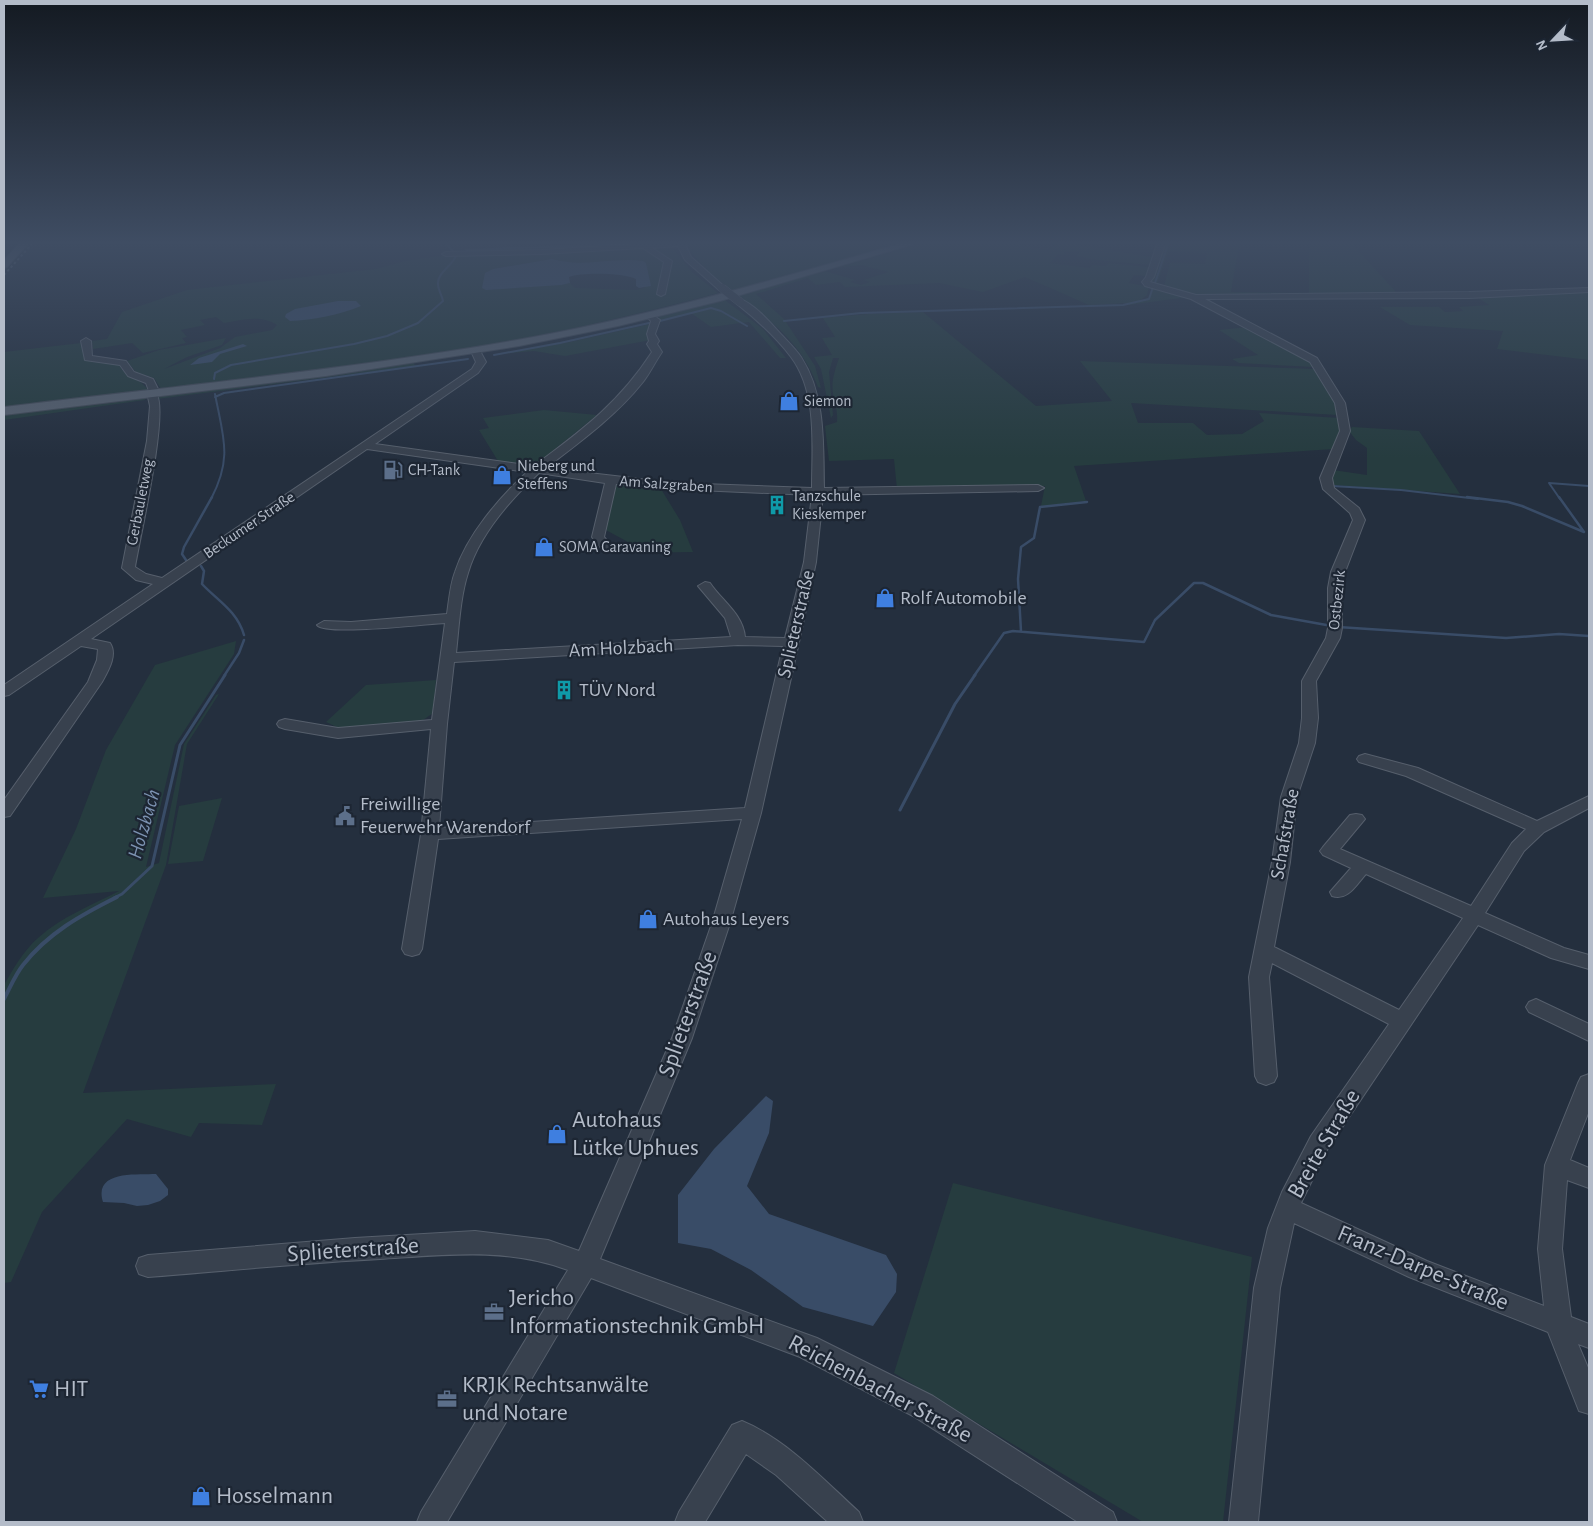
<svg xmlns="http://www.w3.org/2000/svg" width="1593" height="1526" viewBox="0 0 1593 1526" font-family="'Alegreya Sans',sans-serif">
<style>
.green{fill:#263c3f;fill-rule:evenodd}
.water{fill:#394c67}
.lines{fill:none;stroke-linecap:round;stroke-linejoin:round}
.stream-far3{stroke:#394c67;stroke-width:2}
.stream-far2{stroke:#394c67;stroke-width:2.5}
.stream-far1{stroke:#394c67;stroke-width:3}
.stream{stroke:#394c67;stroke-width:4}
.minor-casing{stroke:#565f6c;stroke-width:2}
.major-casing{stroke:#414a57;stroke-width:2}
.minor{fill:#38414e;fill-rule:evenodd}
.major{fill:#56606e;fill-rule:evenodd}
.rail{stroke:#5a6575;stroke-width:2;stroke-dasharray:2.5 2.5;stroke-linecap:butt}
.minor-bridge-casing{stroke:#565f6c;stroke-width:9;stroke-linecap:butt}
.minor-bridge{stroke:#38414e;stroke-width:8}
.labels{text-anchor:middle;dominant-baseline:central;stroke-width:4.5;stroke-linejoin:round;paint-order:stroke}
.far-poi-label{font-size:16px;fill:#b4bcc9;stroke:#1d2633;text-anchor:start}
.far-street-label{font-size:16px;fill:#b4bcc9;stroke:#1d2633}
.poi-label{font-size:20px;fill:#b4bcc9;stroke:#1d2633;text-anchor:start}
.street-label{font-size:20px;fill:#b4bcc9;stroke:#1d2633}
.water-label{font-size:21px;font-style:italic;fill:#7c92b1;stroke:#1d2633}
.near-street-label{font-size:24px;fill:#b4bcc9;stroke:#1d2633}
.near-poi-label{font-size:24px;fill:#b4bcc9;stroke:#1d2633;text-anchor:start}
</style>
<rect width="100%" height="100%" fill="#242f3e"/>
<path class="green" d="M597 244H645L465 252 464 249Z
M687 244H899L732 290C714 277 698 264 687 244Z
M920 244H1017L1048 251 1055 244H1073L1151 257 1149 265 1097 260 1077 256 1079 252 1065 251 1063 255 1058 254 1050 263 1090 268 1092 265 1106 266 1108 263 1150 267 1146 276 1134 275 1129 283 1149 287 1147 295 1138 302 1148 298 1154 287 1188 297 1128 305 1129 303 1089 305 1025 277 983 292 939 283 845 287 840 282 816 285 808 278 756 294 784 319 815 366 821 388 818 387C802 344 773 322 739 296L825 271 855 280 850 282 861 285 870 282 864 280 889 272 861 265 836 268Z
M1163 244H1170L1169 250 1171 244H1239L1231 292 1309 293V244H1352L1398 294 1195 296 1164 286 1170 263 1205 264 1207 253 1168 252 1157 284 1154 285 1149 282Z
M672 247 692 272 718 293C629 317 540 337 449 352 354 368 257 377 161 389L154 378 136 372 127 361 159 350 226 338 222 345 187 357 164 369 220 348 235 337 272 330 277 325C261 314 241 320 224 323L216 317 200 320 205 325 181 330 187 337 182 338 186 343 143 353 132 343 93 349 92 341 107 339 122 312 187 290 376 269 405 261 447 255ZM552 259C583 268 613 257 643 261L646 263 647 270 644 288 636 290 575 288 570 283 486 290 485 273 493 269Z
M1556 290 1589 291V360L1497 349 1503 331 1410 325 1380 307H1439L1445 312 1463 311 1459 307 1489 305 1474 295Z
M725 300 763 329 786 358H780L749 322 711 327 691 313 658 321 659 317Z
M923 312 1036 406 1112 401 1080 361 1315 369 1336 403 1338 415 1131 403 1138 423H1193L1207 435 1242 434 1264 421 1259 413 1340 418 1343 431 1334 449 1074 466 1086 501 1041 506 1045 486 897 489 894 459 829 461 825 426 837 422C838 412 835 403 833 394 831 381 835 370 839 358H833L829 372 833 415 831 418 821 369 814 357 832 355 822 338 835 337 823 318 868 314Z
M650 324 648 334 651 340 565 356 534 351 500 354 565 343Z
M1248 327 1310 360 1313 367 1239 363 1232 359 1258 355 1219 330Z
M81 343 85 359 118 364C128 380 138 376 148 390L4 408V352Z
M413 363 416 366 157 399 156 395Z
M145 397V400L4 420V414Z
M544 410 597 415 538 463 527 464 498 461 479 430 489 428 483 418Z
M1352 427 1419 431 1460 494 1332 485 1333 470 1367 475V448L1356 440 1349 431Z
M613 485 661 489 680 520 693 552 627 553 628 542 604 529Z
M236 641 234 654 175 745 146 867 159 863 184 744 216 695 219 694 187 744 166 865 83 1093 276 1084 262 1125 199 1123 191 1137 127 1119 42 1212 11 1282 4 1283V985C13 969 24 950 38 938 61 917 92 905 119 891L43 898 76 829 106 750 155 665Z
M436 680 433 713 419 723 343 730 326 722 366 685Z
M222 798 203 861 168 864 179 806Z
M953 1183 1252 1257 1223 1522H1143L894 1373Z"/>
<path class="water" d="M552 259C583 268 612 257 643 261L646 263 651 286 639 288 636 286V279C624 273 582 272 569 277L570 283 561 285 486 290 482 288 485 273 493 269Z
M338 301H356L361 306C339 315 313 320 290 321L285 317 286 314 295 309Z
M243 344 247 346 220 354 212 362 190 365 199 358Z
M766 1096 773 1101 769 1133 747 1186 769 1214 886 1255 897 1274 896 1292 873 1326 803 1307 751 1270 711 1249 678 1243V1195L714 1149Z
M156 1174 168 1189V1195L160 1201 148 1205 137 1206 124 1203 103 1202C93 1170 137 1175 156 1174Z"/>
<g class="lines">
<path class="stream-far3" d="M446 244 454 252
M466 250 622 244
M1155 283 1168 244
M660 321 711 308 721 311 747 326
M784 321 861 313 1123 305 1149 299 1153 287
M494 355 560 343 649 323
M214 379 215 373 231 365 354 344 387 336 418 323 443 301C442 295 438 290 438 284 437 273 452 266 456 256
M215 397 224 393 468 359
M1332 486 1401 490 1478 499
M211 499C233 457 223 437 215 394
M1560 499 1549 483 1589 486"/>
<path class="stream-far2" d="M1467 497 1508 502 1522 506 1584 532
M1559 497 1584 532
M186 560 182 554 184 547 212 497
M201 566 204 571 202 584C218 601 237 611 244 635
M1338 627 1506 638 1559 634 1589 636
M1021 631 1018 579 1021 547 1034 538 1040 507 1087 502
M224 676 239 653 244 640
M974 676 1004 633 1013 631 1144 642 1155 620 1194 583H1203L1271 615 1332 626"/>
<path class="stream-far1" d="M900 810 955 704 975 675
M114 898 122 894 152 866 180 745 225 675"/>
<path class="stream" d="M4 999C10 988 15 975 23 965 48 933 81 915 117 897"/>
<defs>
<path id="minor" d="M637 244H685L691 257 726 288 719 290 685 260 678 246 652 248 672 261 665 294 661 296 657 294 664 262 643 248 541 254 446 256 442 254 446 252 541 250Z
M1157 244H1165L1154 277 1150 282 1196 295 1469 292 1589 288V292L1469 298 1205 299 1317 358 1345 403 1350 431 1332 478 1334 488 1359 508 1365 520 1345 572 1342 588V628L1340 638 1316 681 1318 718 1315 743 1297 797 1290 862 1274 947 1399 1010 1463 918 1366 874C1356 885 1348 901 1332 896L1330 892 1351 868 1323 855 1320 851 1323 847 1350 815 1356 814 1362 815 1365 819 1340 849 1471 906 1512 843 1526 829 1406 776 1359 762 1357 759 1359 756 1365 754 1418 768 1537 821 1589 796V808L1544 832 1524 851 1485 913 1564 948 1589 955V969L1551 958 1478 925 1327 1150 1301 1203 1427 1261 1544 1306 1538 1249 1545 1165 1578 1083 1581 1077 1589 1074V1111L1570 1160 1589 1168V1188L1567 1180 1562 1249 1571 1317 1589 1324V1348L1578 1344 1589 1370V1414L1579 1411 1548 1332 1409 1277 1294 1223 1280 1288 1258 1522H1229L1254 1288 1268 1228 1282 1192 1311 1136 1389 1024 1272 963 1269 977 1277 1076 1274 1082 1266 1085 1258 1082 1255 1076 1249 977 1272 862 1281 797 1299 743 1302 718V681L1326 638 1328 628V588L1331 572 1353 520 1350 513 1323 489 1320 478 1340 431 1335 403 1310 362 1191 299 1145 286 1142 282 1146 277Z
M740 299C754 304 769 321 778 331 786 340 795 348 801 357 826 396 823 444 824 488L1038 485 1044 488 1038 491 823 495 816 562 799 642 761 813 730 923 692 1038 600 1259 817 1338 933 1396 1113 1512 1117 1522H1078L913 1416 800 1357 591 1278 447 1522H417L421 1512 568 1270C508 1247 443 1255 380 1259 303 1263 225 1271 148 1277L139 1274 136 1266 139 1258 148 1255 355 1238 475 1231 548 1240 579 1251 672 1038 712 923 742 819 438 839 422 949 419 954 412 956 405 954 402 949 421 834 431 729 338 738 285 729 279 727 277 724 279 721 285 719 338 728 432 720 445 623C426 624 326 636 317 625L324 621 351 622 447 614C449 601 450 585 455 572 467 535 499 498 527 472L367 449 91 639 110 643C118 655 108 671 102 682L10 816 4 817V800L88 682 97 660 98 649 81 646 9 695 4 696V685L153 584 136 580 122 568 147 441 150 406 148 397 153 394 157 395C168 416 140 537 135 567L146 574 162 578 472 369 476 362 471 351 473 349H479L486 362 478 373 375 444 534 466C582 430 619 403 652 352L647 344 649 341 647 334 651 321 646 316 650 313 660 320 655 334 659 341 657 344 662 352C655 362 650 373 643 382 616 416 580 442 546 468L675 483 812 488C812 446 818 393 791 357 776 337 757 320 737 304V300ZM539 473 605 483 592 537 602 549 606 550 612 546 604 537 616 484 675 489 812 495 804 562 785 638 745 637C743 614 722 601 710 583L705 582 698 586 725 618 731 637 456 653C459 627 460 598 468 573 479 535 511 499 539 473ZM738 645 783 646 745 808 439 828 447 724 454 662Z
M86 338 91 341 92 356 126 361 134 372 153 379 158 389 157 391H149L146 383 128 376 120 365 85 360 81 341Z
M1536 999 1589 1024V1041L1529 1012 1526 1007 1529 1002Z
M742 1421C786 1439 824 1480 859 1512L863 1522H828L776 1475 746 1454 705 1522H675L679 1512 732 1425Z"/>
<path id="major" d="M19 244H28L7 267 4 268V260Z
M899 244H914L720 301 618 326 519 346 326 376 4 415V407C175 386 347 370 517 340 647 317 773 280 899 244Z"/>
</defs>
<use href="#minor" class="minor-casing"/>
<use href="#major" class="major-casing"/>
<use href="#minor" class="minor"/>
<use href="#major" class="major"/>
<path class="rail" d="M4 275 32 244"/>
<defs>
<path id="minor-bridge" d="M722 288 740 302"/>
</defs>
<use href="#minor-bridge" class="minor-bridge-casing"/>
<use href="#minor-bridge" class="minor-bridge"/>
</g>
<linearGradient id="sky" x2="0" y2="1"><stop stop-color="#141a22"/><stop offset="0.53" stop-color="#3f4d63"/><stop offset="1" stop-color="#3f4d63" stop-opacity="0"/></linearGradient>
<rect width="1593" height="458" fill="url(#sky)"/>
<defs>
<symbol id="shop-bare" viewBox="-9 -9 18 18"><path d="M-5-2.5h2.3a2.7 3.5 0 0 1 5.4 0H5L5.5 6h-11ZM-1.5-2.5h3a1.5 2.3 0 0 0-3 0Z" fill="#3f7fe0" stroke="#1d2633" stroke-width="2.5" paint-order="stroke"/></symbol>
<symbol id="fuel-bare" viewBox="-9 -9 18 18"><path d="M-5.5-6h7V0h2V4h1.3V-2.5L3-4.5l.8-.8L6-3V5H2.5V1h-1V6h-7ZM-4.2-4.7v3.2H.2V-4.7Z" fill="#5c6f8a" stroke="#1d2633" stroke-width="2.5" paint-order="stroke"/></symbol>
<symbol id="building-bare" viewBox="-9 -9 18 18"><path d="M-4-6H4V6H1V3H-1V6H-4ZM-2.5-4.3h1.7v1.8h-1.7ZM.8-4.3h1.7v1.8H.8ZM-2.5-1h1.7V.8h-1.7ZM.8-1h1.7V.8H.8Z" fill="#0f9aa8" stroke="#1d2633" stroke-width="2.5" paint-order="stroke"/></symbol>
<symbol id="civic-bare" viewBox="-9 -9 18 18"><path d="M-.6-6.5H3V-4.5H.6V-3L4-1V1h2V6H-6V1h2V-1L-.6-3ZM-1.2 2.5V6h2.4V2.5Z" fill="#5c6f8a" stroke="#1d2633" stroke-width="2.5" paint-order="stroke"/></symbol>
<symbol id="office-bare" viewBox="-9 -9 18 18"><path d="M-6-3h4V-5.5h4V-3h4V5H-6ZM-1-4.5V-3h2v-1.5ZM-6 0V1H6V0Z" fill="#5c6f8a" stroke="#1d2633" stroke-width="2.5" paint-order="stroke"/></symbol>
<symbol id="supermarket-bare" viewBox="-9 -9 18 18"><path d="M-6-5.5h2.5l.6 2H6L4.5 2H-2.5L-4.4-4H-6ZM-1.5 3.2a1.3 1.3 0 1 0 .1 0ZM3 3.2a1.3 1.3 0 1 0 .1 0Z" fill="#3f7fe0" stroke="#1d2633" stroke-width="2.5" paint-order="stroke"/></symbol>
</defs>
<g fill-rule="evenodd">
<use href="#shop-bare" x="775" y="387" width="28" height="28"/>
<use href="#fuel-bare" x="379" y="456" width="28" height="28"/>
<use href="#shop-bare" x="488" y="461" width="28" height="28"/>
<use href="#building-bare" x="763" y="491" width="28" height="28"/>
<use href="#shop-bare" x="530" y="533" width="28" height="28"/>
<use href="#shop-bare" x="871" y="584" width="28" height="28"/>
<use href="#building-bare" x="550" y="676" width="28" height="28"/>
<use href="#civic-bare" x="331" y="802" width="28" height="28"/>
<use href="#shop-bare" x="634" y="905" width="28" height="28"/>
<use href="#shop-bare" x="543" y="1120" width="28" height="28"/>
<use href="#office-bare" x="480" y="1298" width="28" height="28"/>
<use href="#supermarket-bare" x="25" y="1375" width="28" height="28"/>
<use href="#office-bare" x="433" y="1385" width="28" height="28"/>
<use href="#shop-bare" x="187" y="1482" width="28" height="28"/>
</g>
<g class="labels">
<g class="far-poi-label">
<text x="804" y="401">Siemon</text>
<text x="517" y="466">Nieberg und<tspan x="517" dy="18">Steffens</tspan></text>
<text x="408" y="470">CH-Tank</text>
<text x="792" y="496">Tanzschule<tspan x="792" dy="18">Kieskemper</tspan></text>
<text x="559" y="547">SOMA Caravaning</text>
</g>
<g class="far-street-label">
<text transform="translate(666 484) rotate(4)">Am Salzgraben</text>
<text transform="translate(140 502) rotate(-79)">Gerbauletweg</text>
<text transform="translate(249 525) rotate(-34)">Beckumer Straße</text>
<text transform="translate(1337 600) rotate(-84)">Ostbezirk</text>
</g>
<g class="poi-label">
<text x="900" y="598">Rolf Automobile</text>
<text x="579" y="690">TÜV Nord</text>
<text x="360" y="804">Freiwillige<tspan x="360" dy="23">Feuerwehr Warendorf</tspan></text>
<text x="663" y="919">Autohaus Leyers</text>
</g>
<g class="street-label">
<text transform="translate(796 624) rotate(-77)">Splieterstraße</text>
<text transform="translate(621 648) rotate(-3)">Am Holzbach</text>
<text transform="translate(1285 834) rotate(-80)">Schafstraße</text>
</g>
<g class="water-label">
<text transform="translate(144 824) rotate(-74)">Holzbach</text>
</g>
<g class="near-street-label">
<text transform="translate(688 1014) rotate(-70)">Splieterstraße</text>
<text transform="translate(1324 1144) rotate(-60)">Breite Straße</text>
<text transform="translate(353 1250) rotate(-4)">Splieterstraße</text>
<text transform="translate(1423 1268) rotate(23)">Franz-Darpe-Straße</text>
<text transform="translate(880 1389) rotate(28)">Reichenbacher Straße</text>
</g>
<g class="near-poi-label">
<text x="572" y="1120">Autohaus<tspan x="572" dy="28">Lütke Uphues</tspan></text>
<text x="509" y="1298">Jericho<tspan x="509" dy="28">Informationstechnik GmbH</tspan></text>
<text x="462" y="1385">KRJK Rechtsanwälte<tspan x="462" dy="28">und Notare</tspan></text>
<text x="54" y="1389">HIT</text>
<text x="216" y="1496">Hosselmann</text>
</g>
</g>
<rect width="1593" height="1526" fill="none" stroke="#b4bcc9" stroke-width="10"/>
<g transform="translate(1553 40) rotate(245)" stroke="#1d2633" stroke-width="4" paint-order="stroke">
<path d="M0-4L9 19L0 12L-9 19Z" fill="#b4bcc9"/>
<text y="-8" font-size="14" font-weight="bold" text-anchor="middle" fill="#b4bcc9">N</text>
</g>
</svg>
